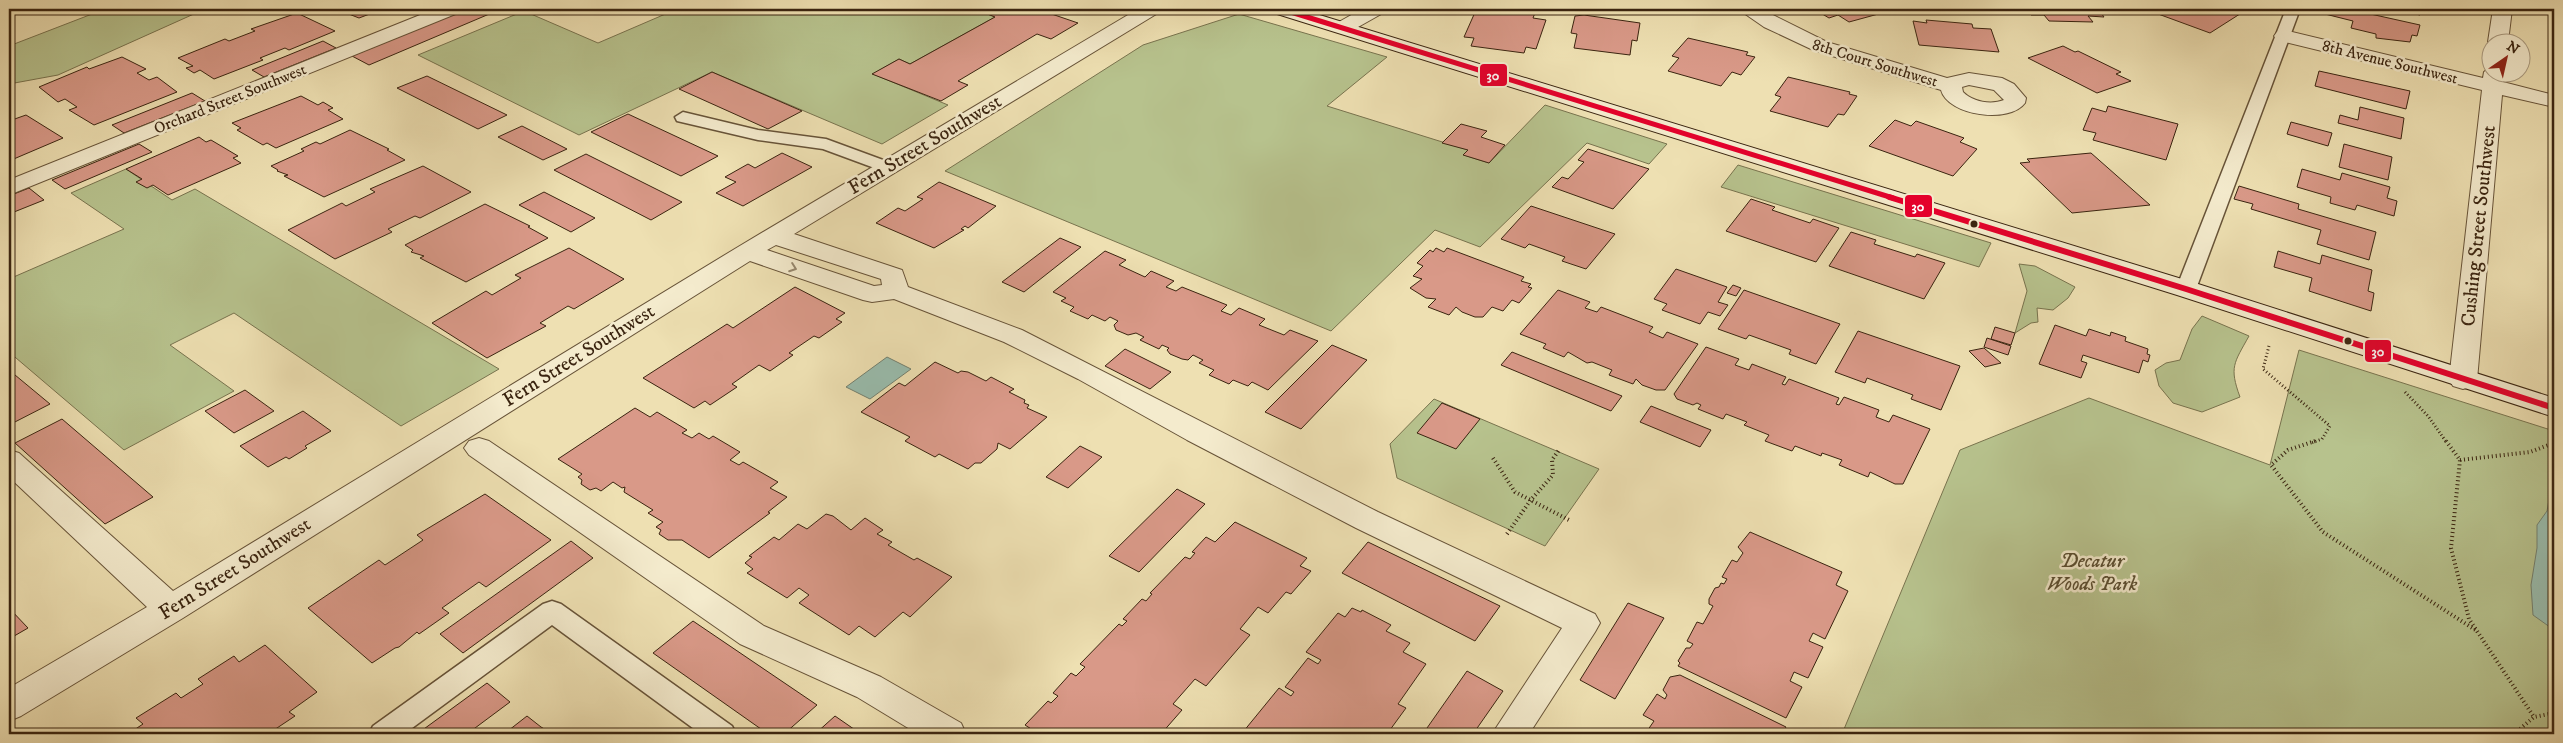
<svg xmlns="http://www.w3.org/2000/svg" width="2563" height="743" viewBox="0 0 2563 743" font-family="'IM FELL DW Pica',serif">
<style>
.green{fill:#b7c28d;stroke:#78734e}
.water{fill:#99bdae;stroke:#73806f}
.building{fill:#d99988;stroke:#3a2410}
.lines{fill:none;stroke-linecap:round;stroke-linejoin:round}
.lane-casing{stroke:#675338;stroke-width:3}
.street-casing{stroke:#675338;stroke-width:2}
.secondary-casing{stroke:#3a2410;stroke-width:2}
.path-far1{stroke:#3a2410;stroke-width:3;stroke-dasharray:1 2.5;stroke-linecap:butt}
.path{stroke:#3a2410;stroke-width:4;stroke-dasharray:1 3;stroke-linecap:butt}
.lane{fill:#f4ebcd;fill-rule:evenodd}
.street{fill:#f4ebcd;fill-rule:evenodd}
.secondary{fill:#f4ebcd;fill-rule:evenodd}
.bus-1-far1-casing{stroke:#f4ebcd;stroke-width:8}
.bus-1-casing{stroke:#f4ebcd;stroke-width:10}
.bus-1-far1{stroke:#e4002b;stroke-width:5}
.bus-1{stroke:#e4002b;stroke-width:6}
.oneway{stroke:#97886e}
.bus-dot{fill:#3a2410;stroke:#f4ebcd;stroke-width:2}
.labels{text-anchor:middle;dominant-baseline:central;stroke-width:5;stroke-linejoin:round;paint-order:stroke}
.far-street-label{font-size:16px;fill:#3a2410;stroke:#f4ebcd}
.street-label{font-size:20px;fill:#3a2410;stroke:#f4ebcd}
.park-label{font-size:20px;font-style:italic;fill:#594c2f;stroke:#f4ebcd}
.line-badge{stroke:#f4ebcd;stroke-width:2}
.badge-label{font-size:14px;text-anchor:middle;font-weight:bold;fill:#fff}
</style>
<rect width="100%" height="100%" fill="#eee0b2"/>
<filter id="stains"><feTurbulence type="fractalNoise" baseFrequency=".004" numOctaves="4"/><feColorMatrix values="0 0 0 0 .2 0 0 0 0 .09 0 0 0 0 .02 0 0 0 .5 -.17"/></filter>
<radialGradient id="worn" r=".72"><stop offset=".6" stop-color="#630" stop-opacity="0"/><stop offset="1" stop-color="#630" stop-opacity=".3"/></radialGradient>
<path class="green" d="M105 9H205L58 75 9 84V46Z
M677 9H992L985 13 995 17 910 64 899 59 873 74 948 105 882 144 712 72 579 135 418 55 524 11 598 43Z
M1239 14 1387 57 1327 106 1468 150 1464 155 1489 163 1545 105 1667 144 1649 164 1587 143 1480 247 1435 230 1331 331 945 171 1143 45Z
M1738 165 1991 243 1979 267 1721 187Z
M126 169 172 200 195 189 499 369 401 426 234 313 170 345 234 391 124 450 9 352V279L124 229 71 193Z
M2019 264 2035 266 2075 287 2068 298 2053 310 2037 308 2038 322 2031 323 2015 333 2027 291Z
M2202 316 2249 336C2234 363 2229 367 2240 397L2202 412 2173 403 2159 386 2155 370 2166 363 2180 360 2192 329Z
M2299 350 2554 431V734H1842L1960 450 2089 398 2270 465Z
M1434 399 1599 469 1545 546 1397 478 1390 444Z"/>
<path class="water" d="M887 357 911 369 870 399 846 387Z
M2554 466V630L2533 615 2531 585 2537 548V525L2547 511 2550 494V470Z"/>
<path class="building" d="M336 9H383L359 18Z
M467 9H487L494 12 369 65 352 56Z
M992 9H1037L1078 23 1051 39 1037 34 958 81 968 85 941 101 872 74 899 59 910 64 995 17 985 13Z
M1492 9 1535 13 1533 18 1546 20 1536 49 1526 47 1524 53 1471 46 1474 38 1464 37 1476 10 1490 12Z
M1814 9H1890L1893 10 1849 22 1838 15 1829 18Z
M2026 9H2098L2104 17 2088 16 2093 22 2049 21 2044 15H2031Z
M2153 9H2234L2243 12 2210 33 2150 11Z
M2322 9H2348L2420 25 2417 36 2412 35 2410 42 2376 38V34L2351 28 2353 21 2321 13Z
M2394 9H2421L2420 15Z
M297 13 335 31 289 50 285 48 260 58 263 60 214 79 200 70 194 73 186 68 193 66 178 58 225 39 229 41 255 31 251 29Z
M1584 15 1640 23 1637 41 1632 40 1630 55 1574 48 1577 34 1571 33 1575 16Z
M1926 20 1972 24 1973 28 1991 29 1999 52 1919 45 1913 21 1927 23Z
M1688 38 1748 52 1746 55 1755 57 1741 75 1732 72 1721 86 1668 71 1679 58 1672 56Z
M323 41 336 48 264 77 252 70Z
M2063 46 2075 52 2078 51 2121 72 2116 74 2131 81 2097 93 2028 58Z
M122 57 146 69 137 73 149 80 157 77 177 92 94 125 69 110 77 107 65 99 58 102 39 87 87 67 89 69Z
M2319 71 2410 91 2406 109 2315 86Z
M712 72 802 111 768 129 679 89Z
M427 76 507 115 478 129 397 88Z
M1788 77 1850 92 1849 94 1857 96 1844 115 1838 114 1828 127 1770 111 1781 97 1775 95Z
M192 93 205 101 124 133 112 125Z
M301 96 318 105 323 102 333 108 328 110 343 119 276 148 267 143 263 145 237 130 241 128 232 123Z
M2108 106 2178 124 2166 160 2093 140 2096 133 2083 130 2092 108 2106 112Z
M2360 107 2404 118 2401 139 2338 123 2340 115 2358 120Z
M628 114 718 156 681 176 591 132Z
M26 115 63 138 9 161V121Z
M1895 120 1911 126 1916 121 1964 138 1960 142 1977 149 1953 176 1869 146Z
M2291 122 2332 133 2328 146 2287 134Z
M1461 124 1487 131 1481 137 1505 145 1489 163 1463 155 1468 150 1442 143Z
M522 126 567 149 543 160 498 137Z
M350 130 389 149 387 150 405 160 324 197 284 176 288 175 277 171 278 170 271 166 304 151 301 149 316 142 320 144Z
M199 137 206 142 211 140 238 156 233 158 241 163 168 195 153 185 147 188 136 182 142 179 126 169Z
M139 144 152 152 65 189 52 180Z
M2344 144 2392 157 2388 180 2339 167Z
M1588 149 1649 169 1613 209 1552 187 1562 177 1568 179 1584 162 1578 160Z
M782 153 812 167 743 206 716 193 736 182 725 177 748 164 755 168Z
M2091 153 2150 205 2072 213 2020 163 2030 162 2027 159Z
M586 154 682 202 651 220 554 170Z
M423 166 471 192 420 218 415 216 388 229 392 232 335 259 288 230 342 203 346 206 375 192 370 189Z
M2302 169 2340 180 2342 173 2390 187 2387 198 2397 201 2394 216 2357 205 2355 210 2330 203 2331 197 2297 187Z
M939 182 996 206 968 228 965 226 961 229 964 230 934 248 876 223 898 208 905 211 923 199 917 197Z
M2239 186 2299 204 2298 209 2376 232 2369 260 2317 244 2321 230 2251 209 2253 204 2234 199Z
M29 188 44 200 9 214V196Z
M544 192 595 218 571 232 519 205Z
M1751 199 1775 207 1772 210 1810 223 1813 219 1839 228 1816 262 1726 231Z
M485 204 530 226 528 227 548 238 466 282 420 258 424 256 411 252 413 250 405 245Z
M1531 206 1615 234 1586 269 1562 261 1565 257 1529 244 1525 248 1501 239Z
M1851 232 1876 240 1874 244 1915 257 1917 254 1945 263 1924 299 1829 266Z
M1060 238 1081 247 1024 292 1002 282Z
M569 248 624 279 574 309 568 306 540 323 546 326 487 358 432 323 486 291 492 295 521 278 515 275Z
M1436 248 1444 252 1447 248 1524 277 1521 281 1531 284 1528 287 1532 288 1519 303 1512 300 1503 311 1492 307 1483 317H1475L1462 312 1456 307 1449 315 1428 307 1436 299 1426 298 1410 288 1422 279 1413 276 1423 266 1417 263 1430 250 1433 252Z
M1105 251 1126 260 1119 265 1145 277 1151 271 1174 281 1166 287 1176 291 1182 287 1227 305 1221 311 1231 315 1239 308 1265 319 1259 325 1284 335 1290 330 1318 341 1268 390 1252 382 1248 386 1233 380 1229 384 1209 375 1214 370 1199 363 1203 360 1193 355 1188 360 1182 359 1170 354 1167 350 1169 348 1162 345 1159 349 1140 340 1144 337 1136 333 1128 335 1116 330 1114 325 1118 321 1110 317 1105 321 1092 315 1088 319 1070 311 1074 307 1061 301 1066 298 1053 292Z
M2278 251 2320 264 2322 255 2372 270 2368 291 2374 293 2371 311 2309 291 2312 278 2274 267Z
M1676 269 1727 287 1718 302 1728 305 1720 316 1708 312 1700 324 1662 310 1667 304 1654 299Z
M1733 285 1741 288 1736 296 1727 293Z
M795 287 845 313 836 319 842 322 819 338 814 336 789 353 793 355 770 371 759 365 732 384 737 387 710 405 705 401 694 408 643 378 727 324 733 328Z
M1558 290 1590 302 1585 308 1597 312 1601 307 1653 327 1649 332 1663 338 1667 332 1698 344 1665 390H1656L1642 385 1636 379 1633 384 1609 375 1612 370 1592 362 1587 363 1568 352 1564 357 1543 348 1546 344 1520 334Z
M1744 290 1840 324 1816 364 1789 354 1791 350 1749 335 1746 339 1718 329Z
M2055 325 2086 336 2089 329 2110 336 2111 332 2126 337 2125 341 2148 349 2147 354 2150 355 2148 362 2143 360 2139 373 2083 355 2081 361 2087 363 2081 378 2039 364Z
M1995 327 2015 333 2011 345 1991 339Z
M1858 331 1960 366 1941 410 1911 399 1913 395 1867 378 1865 383 1835 372Z
M1987 338 2011 346 2008 355 1984 347Z
M1332 345 1367 360 1301 429 1265 412Z
M1706 347 1739 359 1735 365 1749 370 1752 364 1786 377 1782 384 1785 385 1789 379 1839 398 1836 404 1839 405 1844 397 1879 410 1876 417 1889 422 1893 415 1930 429 1903 484H1895L1870 472 1868 477 1839 465 1842 460 1822 453 1821 456 1795 446 1792 451 1765 441 1769 435 1744 425 1747 422 1726 414 1723 419 1698 409 1701 405 1697 403 1693 405 1677 399 1674 394Z
M1984 348 2001 363 1985 367 1969 351Z
M1125 349 1171 372 1150 389 1105 366Z
M1512 352 1622 396 1611 411 1501 365Z
M935 362 958 373 961 371 968 372 986 381 991 377 1014 389 1009 392 1025 400 1024 403 1029 405 1027 408 1047 417 1010 449 998 443 997 449 981 463H975L968 469 939 454 935 457 905 441 910 437 861 412 899 383 905 386Z
M9 370 50 404 9 425Z
M245 390 274 411 234 433 205 411Z
M1442 403 1480 419 1456 449 1417 433Z
M1651 406 1711 430 1700 447 1640 422Z
M635 408 650 417 657 412 687 430 682 433 692 438 699 433 709 439 713 436 740 452 730 460 739 465 743 462 778 482 770 488 787 497 768 512 770 513 709 558 682 540H668L659 534 661 530 656 527 663 522 648 513 653 510 624 492 625 487 622 488 613 482 601 491 596 488 590 490 581 484 582 480 578 477 582 474 558 459Z
M303 411 331 431 305 446 307 448 289 459 286 457 268 467 240 446Z
M62 419 153 497 105 524 15 443Z
M1080 446 1102 457 1068 488 1046 477Z
M1177 489 1205 504 1139 572 1109 556Z
M485 494 551 540 486 587 479 582 442 608 449 613 419 634 417 632 399 647 395 648 372 663 308 608 379 560 385 565 423 540 417 535Z
M826 514 833 516 851 530 865 518 883 530 877 534 892 542 888 545 914 560 917 558 952 577 910 617 903 612 875 637 859 626 849 635 799 603 809 595 799 588 787 598 747 573 753 569 745 563 752 557 749 556 774 537 779 540 798 524 807 529Z
M1235 522 1307 558 1300 566 1311 571 1291 594 1286 592 1268 613 1258 607 1240 629 1250 635 1206 686 1195 679 1173 704 1182 710 1161 734H1039L1025 725 1048 701 1051 703 1058 696 1053 693 1071 673 1076 676 1085 667 1080 664 1119 624 1122 626 1127 621 1123 619 1142 599 1146 601 1152 594 1150 593 1185 557 1190 559 1195 553 1192 552 1206 537 1215 542Z
M1750 532 1842 572 1836 585 1848 591 1825 639 1813 633 1809 641 1823 647 1808 678 1794 672 1790 681 1802 687 1786 718 1678 666 1680 663 1678 661 1686 648H1690L1693 644 1687 641 1697 622 1703 624 1713 606 1709 604V599L1715 588 1719 587 1721 583 1724 584 1727 579 1722 577 1732 560 1737 562 1743 553 1738 547Z
M571 541 593 558 463 653 440 634Z
M1368 542 1500 606 1475 641 1342 573Z
M1628 603 1664 618 1615 699 1580 680Z
M9 608 28 628 9 639Z
M1352 608 1361 612 1362 610 1391 625 1386 631 1410 643 1403 652 1426 664 1398 704 1406 708 1387 734H1246L1243 732 1279 688 1291 696 1294 692 1285 687 1308 658 1318 664 1321 660 1306 652 1338 613 1345 617Z
M693 621 817 705 784 734H768L653 653Z
M265 645 317 692 289 712 295 716 268 734H128L143 724 136 718 176 693 181 698 203 684 198 679 234 656 239 662Z
M1467 671 1503 691 1473 734H1438L1427 728Z
M1680 675 1786 727 1782 734H1645L1654 721 1643 715 1657 694 1665 699 1667 695 1663 690 1670 677Z
M487 683 510 702 467 734H417Z
M527 716 541 727 553 734H504Z
M835 716 861 734H815Z"/>
<g class="lines">
<defs>
<path id="lane" d="M2286 9H2300L2196 289 2193 293H2179L2176 289Z
M683 112 758 130 826 139 894 164 897 168 894 172 888 173 823 149 758 140 677 121 675 117Z
M552 601 561 604 732 726 736 734H701L552 625 404 734H369L373 726 543 604Z"/>
<path id="street" d="M435 9H461L458 13 9 195V180Z
M1138 9H1161L1158 13 794 234 902 270 908 287 1022 330 1378 512 1595 614 1600 623 1595 632 1529 734H1492L1562 628 1356 528 1187 440 1078 379 1004 342 894 299 872 302 863 300 750 261 183 618 21 716 9 721V688L147 607 9 477V450L19 453 173 591 738 247ZM776 245 881 279 882 285 874 286 767 250Z
M1362 9H1386L1383 13 1351 31H1337L1334 27 1337 23Z
M1738 9H1761L1827 42 1947 78 1969 73 2002 78 2014 84 2026 98 2025 103C2010 124 1948 116 1941 90L1813 50 1764 27ZM1969 85 1994 90 2004 100C1991 105 1973 102 1963 92L1962 87Z
M2493 9H2512L2508 42H2490V46L2488 42Z
M2284 30 2483 78 2484 72 2490 67V72H2504L2503 82 2554 95V107L2502 95 2477 380 2473 386 2463 389 2453 386 2449 380 2482 90 2277 40 2274 36 2277 32Z
M479 438 489 441 764 626 881 677 961 723 966 734H918L857 697 740 644 469 455 464 448 469 441Z"/>
<path id="secondary" d="M1271 9H1300L2195 283 2554 398V417L2177 295 1274 13Z"/>
</defs>
<use href="#lane" class="lane-casing"/>
<use href="#street" class="street-casing"/>
<use href="#secondary" class="secondary-casing"/>
<path class="path-far1" d="M2269 346 2263 369 2330 426 2322 439 2311 443
M2405 392 2428 416 2447 443"/>
<path class="path" d="M2315 441 2288 450 2271 465 2323 532 2477 631
M2446 441 2460 460 2451 548 2469 619 2534 717
M1493 458 1515 492 1569 520
M2460 460 2530 452 2554 443
M1507 534 1530 501 1553 475 1552 460 1559 450
M2514 734 2534 717 2554 713"/>
<use href="#lane" class="lane"/>
<use href="#street" class="street"/>
<use href="#secondary" class="secondary"/>
<defs>
<path id="bus-1-far1" d="M1281 9 1893 198"/>
<path id="bus-1" d="M1889 197 2186 289 2554 408"/>
</defs>
<use href="#bus-1-far1" class="bus-1-far1-casing"/>
<use href="#bus-1" class="bus-1-casing"/>
<use href="#bus-1-far1" class="bus-1-far1"/>
<use href="#bus-1" class="bus-1"/>
</g>
<defs><path id="oneway-chevron" d="M-2-3.5L2.5 0L-2 3.5" fill="none" stroke-width="1.6" stroke-linecap="round" stroke-linejoin="round" transform="scale(1.25)"/></defs>
<use class="oneway" href="#oneway-chevron" transform="translate(793 268) rotate(20)"/>
<g class="bus-dot">
<circle cx="1974" cy="224" r="4.5"/>
<circle cx="2348" cy="341" r="4.5"/>
</g>
<g class="labels">
<g class="far-street-label">
<text transform="translate(2390 62) rotate(14)">8th Avenue Southwest</text>
<text transform="translate(1875 63) rotate(17)">8th Court Southwest</text>
<text transform="translate(230 99) rotate(-22)">Orchard Street Southwest</text>
</g>
<g class="street-label">
<text transform="translate(925 145) rotate(-31)">Fern Street Southwest</text>
<text transform="translate(2479 226) rotate(-84)">Cushing Street Southwest</text>
<text transform="translate(579 356) rotate(-32)">Fern Street Southwest</text>
<text transform="translate(235 569) rotate(-32)">Fern Street Southwest</text>
</g>
<g class="park-label">
<text x="2092" y="561">Decatur<tspan x="2092" dy="23">Woods Park</tspan></text>
</g>
</g>
<g class="line-badge">
<rect x="1479" y="63" width="29" height="24" rx="5" fill="#e4002b"/>
<rect x="1904" y="194" width="29" height="24" rx="5" fill="#e4002b"/>
<rect x="2364" y="339" width="28" height="24" rx="5" fill="#e4002b"/>
</g>
<g class="badge-label">
<text x="1493" y="80">30</text>
<text x="1918" y="211">30</text>
<text x="2378" y="356">30</text>
</g>
<rect width="2563" height="743" fill="none" stroke="#eee0b2" stroke-width="30"/>
<rect x="10" y="10" width="2543" height="723" fill="none" stroke="#3a2410" stroke-width="2.5"/>
<rect x="15" y="15" width="2533" height="713" fill="none" stroke="#3a2410"/>
<g transform="translate(2506 58) rotate(34)"><circle r="24" fill="#f4ebcd" stroke="#aa9b81"/>
<path d="M0-4L9 19L0 12L-9 19Z" fill="#8f2418"/>
<text y="-8" font-size="14" font-weight="bold" text-anchor="middle" fill="#3a2410">N</text>
</g>
<rect width="100%" height="100%" filter="url(#stains)"/>
<rect width="100%" height="100%" fill="url(#worn)"/>
</svg>
